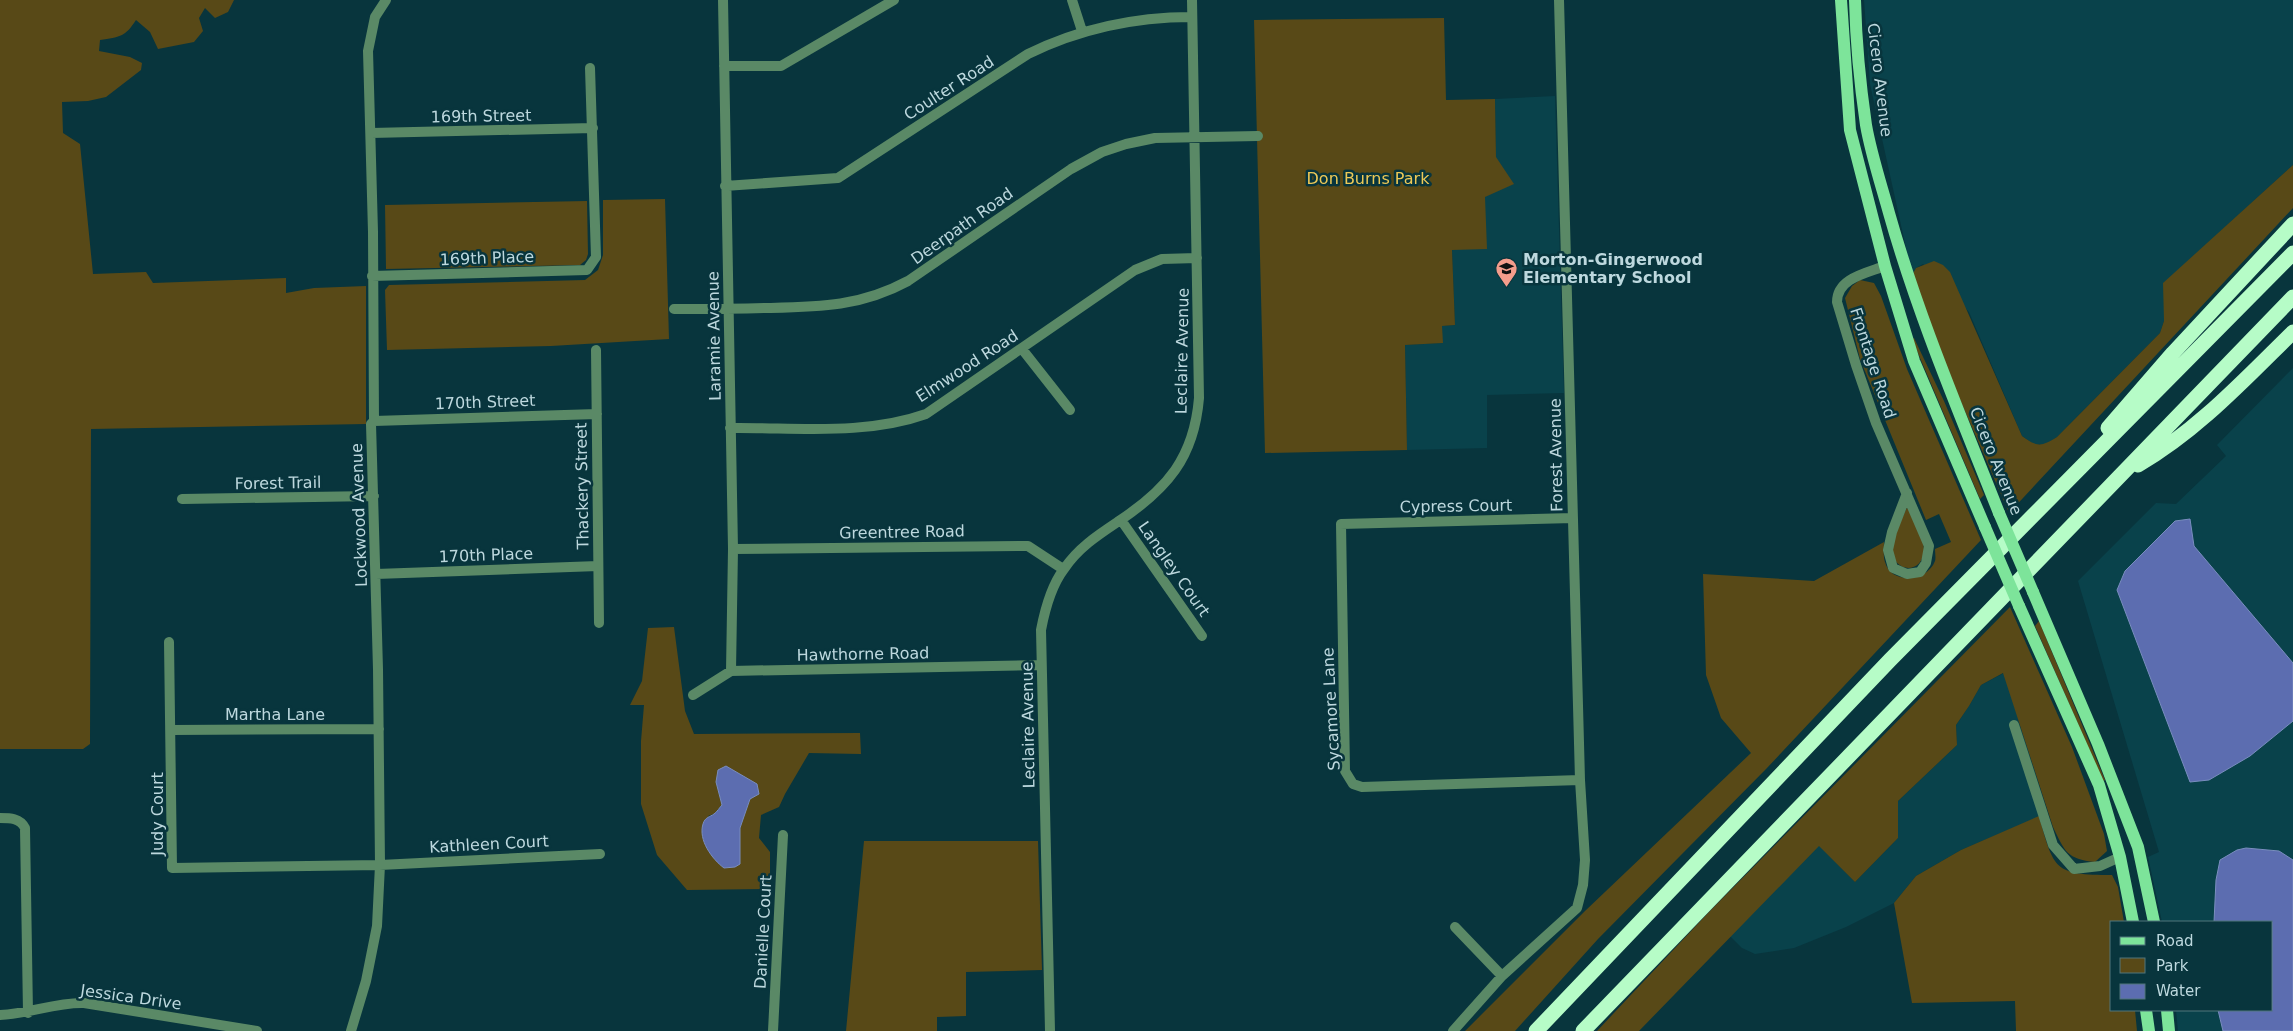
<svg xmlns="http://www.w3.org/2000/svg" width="2293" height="1031" viewBox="0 0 2293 1031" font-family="'DejaVu Sans',sans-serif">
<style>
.built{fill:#09424b}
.green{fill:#584917;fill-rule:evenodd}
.water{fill:#5c6db0;stroke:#798dbe}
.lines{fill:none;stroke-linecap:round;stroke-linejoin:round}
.street{stroke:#5a8966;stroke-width:10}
.primary{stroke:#7de49a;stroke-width:12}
.highway{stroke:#b6fcc7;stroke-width:15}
.primary-bridge{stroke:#7de49a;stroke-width:12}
.labels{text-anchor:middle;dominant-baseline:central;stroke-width:5;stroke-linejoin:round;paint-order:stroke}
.street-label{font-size:16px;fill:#bdd8de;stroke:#08353d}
.park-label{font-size:16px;fill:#edc957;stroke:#08353d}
.poi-label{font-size:16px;font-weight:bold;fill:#bdd8de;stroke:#08353d;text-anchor:start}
</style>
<rect width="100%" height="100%" fill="#08353d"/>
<path class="built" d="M1864 0H2293V165L2164 283V321L2160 333 2057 437 2045 445 2033 444 2022 436 1969 312 1923 264 1916 268 1912 275 1870 84Z
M1555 96 1564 393 1487 395V448L1407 450 1405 345 1442 343V326L1455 325 1452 249 1485 197 1496 157 1495 99Z
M2293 368V1031H2178L2176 1010H2272V922H2162L2148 857 2159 852 2078 581 2156 503 2176 504 2226 456 2217 445Z
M2004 673 2048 813 1961 850 1916 876 1894 903 1846 927 1794 948 1755 954 1742 948 1730 936 1819 845 1855 882 1898 838V801L1957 745 1956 725 1969 706 1981 685Z"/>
<path class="green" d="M0 0H234L228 12 215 18 205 8 199 18 203 31 194 42 158 49 150 32 136 20C125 37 120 37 100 40L99 51 130 57 142 63 141 70 106 97 88 101 62 102 63 133 80 144 93 274 146 272 153 283 286 278V293L314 288 366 286V424L91 429 90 744 83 749H0Z
M1444 18 1446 100 1495 99 1496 157 1514 184 1485 197 1487 249 1452 250 1455 325 1442 326 1443 343 1405 345 1407 450 1265 453 1254 20Z
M2293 165V208L2009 513 1955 388 1912 275 1916 268 1934 261 1943 265 1950 272 2022 436C2037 447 2041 447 2057 437L2160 333 2164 321 2163 283Z
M665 199 669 339 551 346 387 350 385 290 389 285 585 280 598 270 603 255V200Z
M587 201 588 254 586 260 580 265 386 269 385 205Z
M1860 280 1874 283 1881 296 1907 369 1981 540 1767 768 1598 939 1515 1031H1465L1585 911 1751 753 1721 718 1706 675 1703 574 1814 581 1884 542C1884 548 1883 556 1885 562 1891 585 1927 582 1935 561 1936 558 1935 553 1935 549L1951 542 1939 514 1926 520 1860 359 1845 298 1852 286Z
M1914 338 1944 401 1984 495 1980 499 1912 339Z
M1907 507C1913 520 1924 536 1924 550 1923 576 1890 573 1892 546 1893 536 1903 517 1907 507Z
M2010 607 2072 747 2104 834 2107 851 2095 862C2067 859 2065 852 2053 827L2003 673 1981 685 1969 706 1956 725 1957 745 1898 801V838L1855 882 1819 846 1639 1031H1597L1708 913Z
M2039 621 2105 780 2103 781 2035 626Z
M674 627 685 711 694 734 860 733 861 754 809 753 785 794 779 807 761 815 759 838 770 852V889L687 890 657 855 641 804V741L644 705H630L642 681 648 628ZM716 782 750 799 740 828V864L708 816 714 814 722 805Z
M2039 816C2054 870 2054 875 2112 875L2118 887 2124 922H2112V1010H2135L2137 1031H2016L2015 1001 1912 1003 1894 903 1916 876 1961 850Z
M864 841H1038L1042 970 966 972V1016L937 1017V1031H846Z"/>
<path class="water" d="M2190 519 2194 546 2293 663V721L2250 756 2209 780 2190 782 2117 590 2125 571 2175 521Z
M726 766 757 784 759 794 750 799 740 828V864L735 867 724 868C712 859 698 840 703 824 705 817 710 817 714 814 717 812 720 807 722 805L716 782 718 770Z
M2246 848 2279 851 2293 860V1031H2223L2218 1010H2272V922H2214L2216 880 2220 860 2237 850Z"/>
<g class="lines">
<path class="street" d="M723 0 733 549 731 671
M1072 0 1082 31
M724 66H781L894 0
M371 133 593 128
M725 186 838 178 1028 54C1081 28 1134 17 1192 17
M1885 266C1867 273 1837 278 1837 302L1856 365 1876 423 1929 546 1926 563 1920 572 1907 574 1893 568 1888 550 1892 532 1907 493
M372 276 587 270 596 257 590 68
M674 309C705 309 735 309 766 308 818 307 860 307 908 281L1071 169 1102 152 1126 144 1155 138 1258 136
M1022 349 1070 410
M596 350 599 623
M374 421 597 414
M730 428C795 427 864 436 926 414L1135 270 1162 259 1197 258
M182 499 374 496
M1573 518 1341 524 1345 771 1353 784 1362 787 1580 780
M1121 520 1202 636
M733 549 1028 546 1063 569
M376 574 598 566
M169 642 172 868 380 865 600 854
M693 695 731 671 1041 665
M2014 725 2053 845 2074 869 2100 866 2120 857
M171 730 379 729
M0 818C10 818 20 818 25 828L28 1013
M1455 927 1502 976
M0 1015C29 1014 56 1002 84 1003L257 1031
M351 1031 366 981 377 926 380 865 378 669 371 424 374 421 373 232 368 51 375 17 386 0
M773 1031 783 835
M1050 1031 1041 630C1045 609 1051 586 1064 569 1078 548 1098 535 1119 521 1167 489 1194 458 1199 398L1192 0
M1453 1031 1502 976 1577 908 1583 885 1585 860 1580 780 1559 0"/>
<path class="primary" d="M1841 0 1850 130 1885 266 1914 361 1985 527
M1855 0C1856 42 1860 84 1866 125 1871 154 1881 184 1889 213 1918 316 1960 414 1999 513
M2033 592 2098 744 2138 847 2154 922
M2019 606 2099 785 2120 857 2133 922
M2146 1010 2149 1031
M2167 1010 2169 1031"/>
<path class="highway" d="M2108 428 2173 353 2293 224
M2138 465C2197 431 2245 379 2293 332
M1536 1031 1890 660 2293 253
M1583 1031 2293 297"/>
<path class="primary-bridge" d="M1999 513 2033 592
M1985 527 2019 606"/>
</g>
<defs>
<symbol id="school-pin" viewBox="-11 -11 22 30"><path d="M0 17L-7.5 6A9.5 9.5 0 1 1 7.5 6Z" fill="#f49d8c" stroke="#08353d"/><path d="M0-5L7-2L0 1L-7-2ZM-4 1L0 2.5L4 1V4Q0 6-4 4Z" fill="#111"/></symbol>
</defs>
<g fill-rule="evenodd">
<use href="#school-pin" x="1494" y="256" width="25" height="34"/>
</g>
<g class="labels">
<g class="street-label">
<text transform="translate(1880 80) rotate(83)">Cicero Avenue</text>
<text transform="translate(949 88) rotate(-33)">Coulter Road</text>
<text transform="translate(481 116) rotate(-1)">169th Street</text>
<text transform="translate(962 226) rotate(-35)">Deerpath Road</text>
<text transform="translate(487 258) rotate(-2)">169th Place</text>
<text transform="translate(714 336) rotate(-91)">Laramie Avenue</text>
<text transform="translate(1182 351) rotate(-89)">Leclaire Avenue</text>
<text transform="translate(1873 363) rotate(72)">Frontage Road</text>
<text transform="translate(967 366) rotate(-33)">Elmwood Road</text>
<text transform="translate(485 402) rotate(-2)">170th Street</text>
<text transform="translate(1556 455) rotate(-91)">Forest Avenue</text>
<text transform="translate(1996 461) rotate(68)">Cicero Avenue</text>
<text transform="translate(278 483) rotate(-1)">Forest Trail</text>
<text transform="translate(582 486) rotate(-91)">Thackery Street</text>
<text transform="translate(1456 506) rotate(-1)">Cypress Court</text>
<text transform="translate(359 515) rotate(-92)">Lockwood Avenue</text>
<text transform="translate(902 532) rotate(-1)">Greentree Road</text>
<text transform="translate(486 555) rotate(-2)">170th Place</text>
<text transform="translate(1174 569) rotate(55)">Langley Court</text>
<text transform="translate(863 654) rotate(-1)">Hawthorne Road</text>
<text transform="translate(1331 709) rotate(-93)">Sycamore Lane</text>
<text x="275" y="714">Martha Lane</text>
<text transform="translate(1028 725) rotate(-91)">Leclaire Avenue</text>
<text transform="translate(157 814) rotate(-90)">Judy Court</text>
<text transform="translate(489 844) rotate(-3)">Kathleen Court</text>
<text transform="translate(763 932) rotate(-87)">Danielle Court</text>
<text transform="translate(131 997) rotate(8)">Jessica Drive</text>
</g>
<g class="park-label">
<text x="1368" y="178">Don Burns Park</text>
</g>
<g class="poi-label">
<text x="1523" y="259">Morton-Gingerwood<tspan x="1523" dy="18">Elementary School</tspan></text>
</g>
</g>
<rect x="2110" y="921" width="162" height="90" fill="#08353d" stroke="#50767d"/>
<rect x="2120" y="937" width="25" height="8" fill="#7de49a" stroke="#50767d"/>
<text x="2156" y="946" font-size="15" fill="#bdd8de">Road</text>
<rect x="2120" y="958" width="25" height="15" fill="#584917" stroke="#50767d"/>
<text x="2156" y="971" font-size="15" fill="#bdd8de">Park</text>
<rect x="2120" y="984" width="25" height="15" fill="#5c6db0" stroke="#50767d"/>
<text x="2156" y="996" font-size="15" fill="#bdd8de">Water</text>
</svg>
